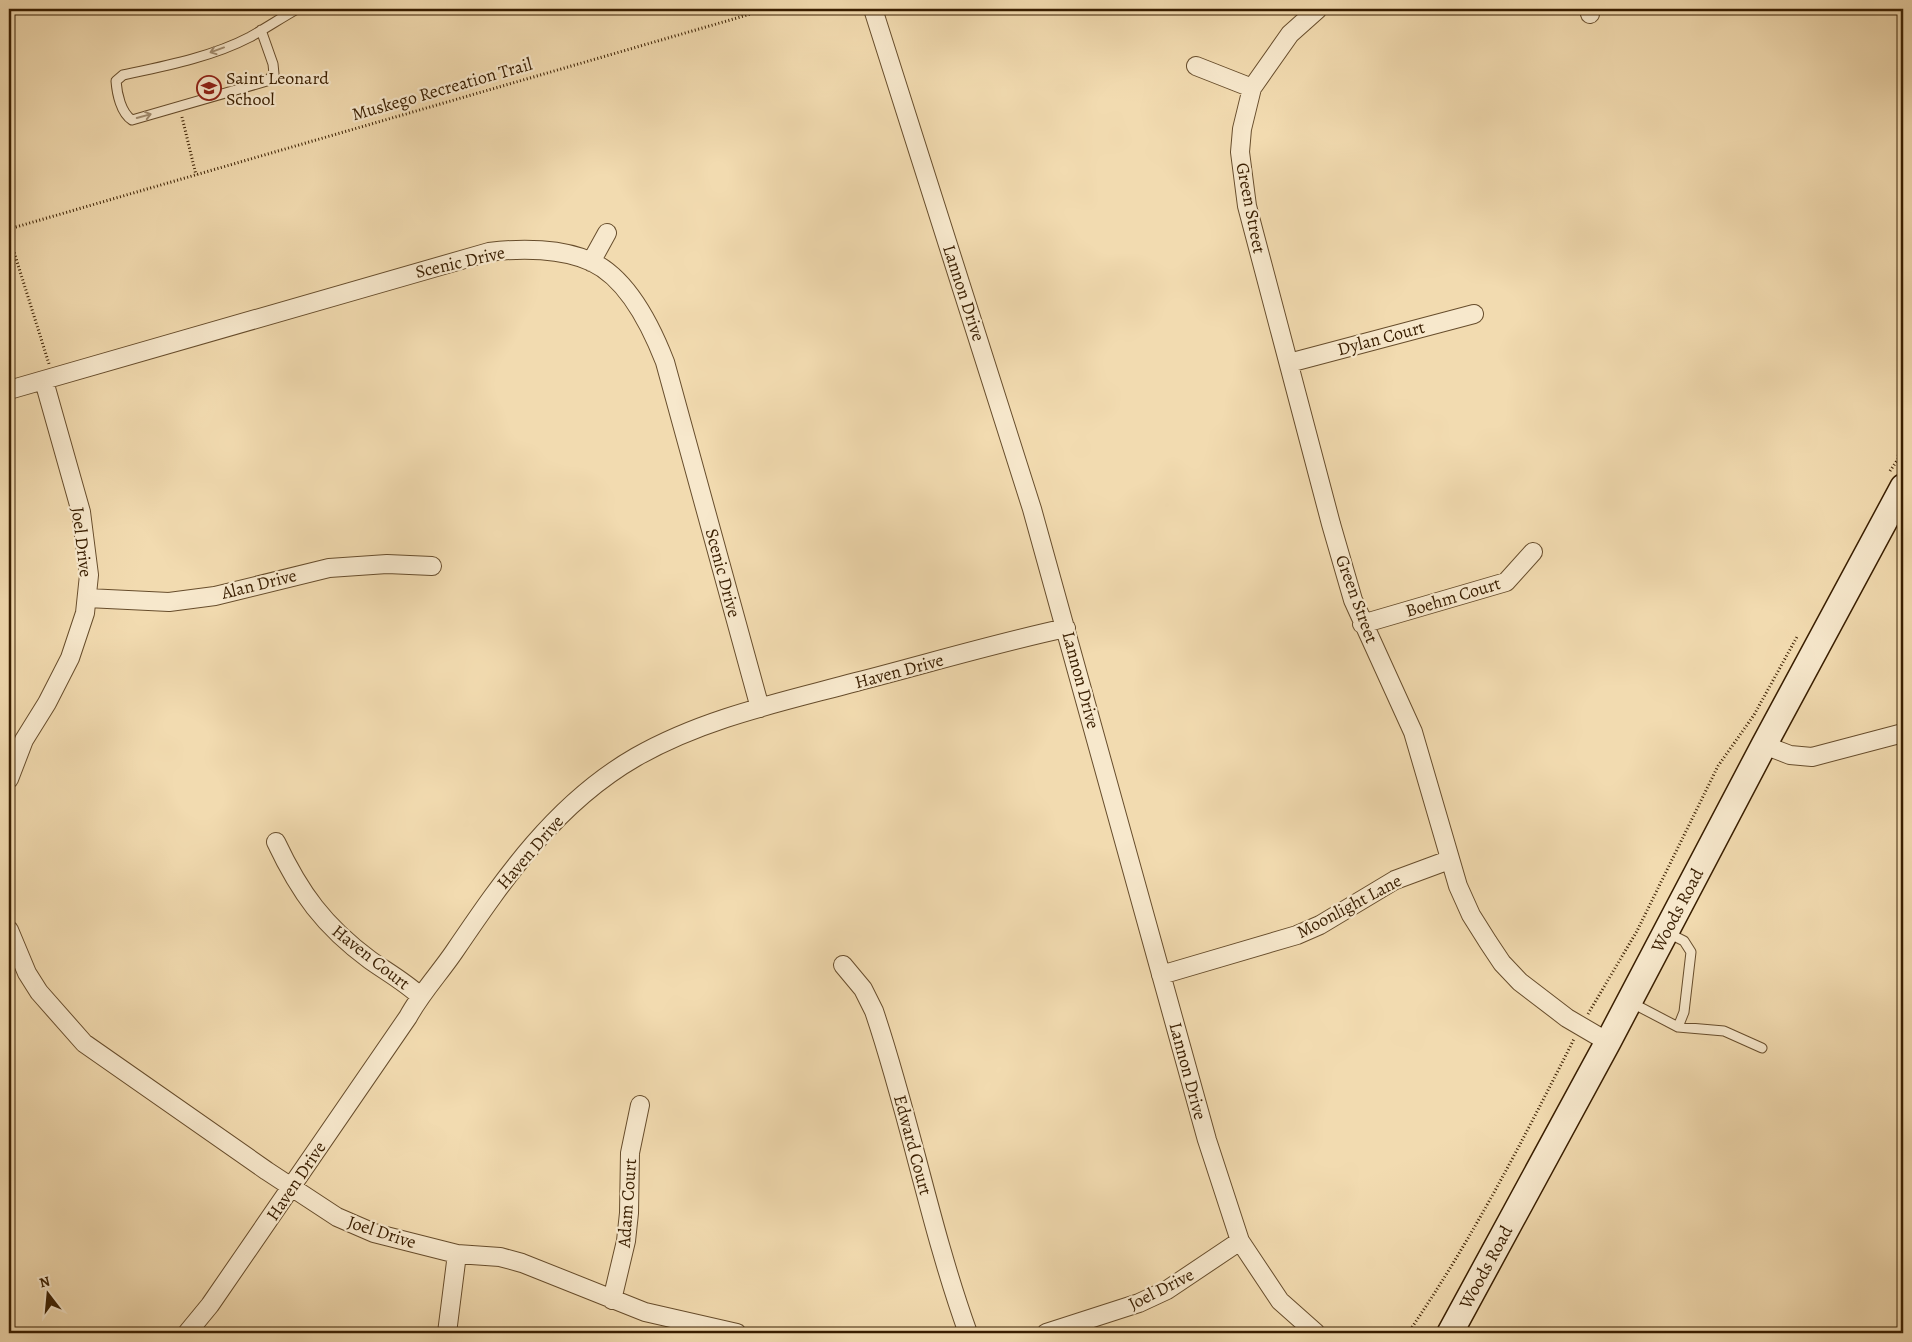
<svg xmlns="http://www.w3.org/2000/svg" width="1912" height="1342" viewBox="0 0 1912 1342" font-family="Alegreya,serif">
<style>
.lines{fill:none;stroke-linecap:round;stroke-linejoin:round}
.lane-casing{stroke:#674d2c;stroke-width:11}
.street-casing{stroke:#674d2c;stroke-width:20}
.secondary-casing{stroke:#391e00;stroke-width:28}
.path{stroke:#391e00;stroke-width:3;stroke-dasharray:1 2.5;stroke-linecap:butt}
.lane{stroke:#f7e8cc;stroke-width:9}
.street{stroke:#f7e8cc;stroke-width:18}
.secondary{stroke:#f7e8cc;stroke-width:25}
.oneway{stroke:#a28d70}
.labels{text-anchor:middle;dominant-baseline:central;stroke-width:4.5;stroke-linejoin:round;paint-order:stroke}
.poi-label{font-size:18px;fill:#391e00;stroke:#f7e8cc;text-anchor:start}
.street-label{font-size:18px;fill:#391e00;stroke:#f7e8cc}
</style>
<rect width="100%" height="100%" fill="#f2dbb0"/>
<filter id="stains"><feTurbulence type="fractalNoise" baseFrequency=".004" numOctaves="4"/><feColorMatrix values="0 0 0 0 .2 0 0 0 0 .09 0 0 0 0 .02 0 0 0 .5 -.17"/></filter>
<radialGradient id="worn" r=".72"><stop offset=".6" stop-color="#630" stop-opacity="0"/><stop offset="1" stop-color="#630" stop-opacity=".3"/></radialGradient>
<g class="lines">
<defs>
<path id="lane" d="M261 30 273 64 274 74 267 81 132 120C121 113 117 94 116 81L123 75C165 66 212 57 250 37 266 28 281 18 297 9
M1668 933 1684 941 1691 952 1684 1012 1678 1027
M1632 1003 1678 1027 1724 1031 1762 1048"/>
<path id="street" d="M873 9 1032 509 1207 1140 1240 1241 1280 1301 1316 1333
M1318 9 1290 34 1252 88 1242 129 1240 152 1247 206 1331 524 1353 600 1413 732 1458 886 1471 915 1488 942 1502 963 1520 982 1567 1018 1608 1042
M1589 9 1590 14
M1196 66 1252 88
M591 262 607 233
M1289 363 1474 314
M9 390 489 252C521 248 562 248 592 262 628 279 651 326 665 362L760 708
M87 598 169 602 215 596 329 568 387 564 432 566
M1362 624 1506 582 1533 552
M1764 745 1790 755 1812 757 1903 733
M9 779 24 740 47 703 70 658 85 613 89 575 81 512 44 381
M276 842C300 893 324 926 370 960 387 972 405 982 420 996
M9 930 27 973 39 992 84 1043 267 1171 337 1217 374 1233 457 1254 500 1257 522 1263 645 1312 737 1333
M843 965 863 989 874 1011C910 1117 930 1228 968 1333
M1161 975 1297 935 1320 925 1395 880 1449 860
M612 1300 626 1241 629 1213 630 1153 640 1105
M187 1333 210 1305 408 1017C421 993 439 974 454 952 505 877 556 803 636 757 704 718 782 702 856 682 926 664 996 643 1066 628
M447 1333 457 1254
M1046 1333 1139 1303 1167 1290 1240 1241"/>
<g id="secondary">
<path id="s1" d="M1450 1333 1608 1042 1764 745 1903 487"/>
</g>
</defs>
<use href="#lane" class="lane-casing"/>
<use href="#street" class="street-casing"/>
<use href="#secondary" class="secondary-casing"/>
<path class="path" d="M182 117 196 175
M9 229 768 9
M9 236 49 364
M1890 471 1898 459 1903 402
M1588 1014 1637 931 1718 766 1754 715 1798 635
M1408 1333C1472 1240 1523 1140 1574 1039"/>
<use href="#lane" class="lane"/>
<use href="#street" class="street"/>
<use href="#secondary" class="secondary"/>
</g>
<defs><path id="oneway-shaft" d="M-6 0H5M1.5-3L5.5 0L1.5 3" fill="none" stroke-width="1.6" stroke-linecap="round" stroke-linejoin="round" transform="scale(1.25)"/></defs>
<g class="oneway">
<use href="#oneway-shaft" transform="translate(217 50) rotate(160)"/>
<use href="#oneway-shaft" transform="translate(144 116) rotate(-15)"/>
</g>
<defs>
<symbol id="school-ring" viewBox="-11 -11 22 22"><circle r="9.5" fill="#f7e8cc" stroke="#8f2418" stroke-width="1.5"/><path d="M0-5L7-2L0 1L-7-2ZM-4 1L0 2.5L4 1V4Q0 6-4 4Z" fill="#8f2418"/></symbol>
</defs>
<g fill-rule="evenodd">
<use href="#school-ring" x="195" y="74" width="28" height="28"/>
</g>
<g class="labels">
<g class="poi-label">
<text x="226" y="78">Saint Leonard<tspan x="226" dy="21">School</tspan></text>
</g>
<g class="street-label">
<text transform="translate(442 89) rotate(-16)">Muskego Recreation Trail</text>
<text transform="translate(1251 208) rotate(79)">Green Street</text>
<text transform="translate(460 262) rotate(-13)">Scenic Drive</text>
<text transform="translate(964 293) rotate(72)">Lannon Drive</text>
<text transform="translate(1381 338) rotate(-15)">Dylan Court</text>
<text transform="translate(82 542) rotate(83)">Joel Drive</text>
<text transform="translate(723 573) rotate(75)">Scenic Drive</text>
<text transform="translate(259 584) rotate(-14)">Alan Drive</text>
<text transform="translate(1453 597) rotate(-17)">Boehm Court</text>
<text transform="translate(1357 599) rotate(70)">Green Street</text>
<text transform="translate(899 671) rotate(-15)">Haven Drive</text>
<text transform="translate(1081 680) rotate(75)">Lannon Drive</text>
<text transform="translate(530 852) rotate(-49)">Haven Drive</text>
<text transform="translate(1349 906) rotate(-28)">Moonlight Lane</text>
<text stroke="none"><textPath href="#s1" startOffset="480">Woods Road</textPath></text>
<text transform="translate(371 957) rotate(38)">Haven Court</text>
<text transform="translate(1188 1071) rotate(75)">Lannon Drive</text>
<text transform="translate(913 1145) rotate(75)">Edward Court</text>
<text transform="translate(296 1181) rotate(-56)">Haven Drive</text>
<text transform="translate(627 1203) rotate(-86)">Adam Court</text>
<text transform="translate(382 1232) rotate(18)">Joel Drive</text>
<text stroke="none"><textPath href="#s1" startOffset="75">Woods Road</textPath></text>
<text transform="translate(1161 1289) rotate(-27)">Joel Drive</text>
</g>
</g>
<rect width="1912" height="1342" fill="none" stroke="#f2dbb0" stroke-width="30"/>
<rect x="10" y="10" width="1892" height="1322" fill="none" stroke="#391e00" stroke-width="2.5"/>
<rect x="15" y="15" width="1882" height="1312" fill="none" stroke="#391e00"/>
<g transform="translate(48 1294) rotate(344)" stroke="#f7e8cc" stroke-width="4" paint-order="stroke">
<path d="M0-4L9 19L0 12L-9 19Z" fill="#391e00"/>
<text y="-8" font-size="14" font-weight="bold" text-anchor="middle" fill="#391e00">N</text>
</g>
<rect width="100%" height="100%" filter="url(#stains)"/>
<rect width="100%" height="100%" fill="url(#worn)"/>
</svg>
